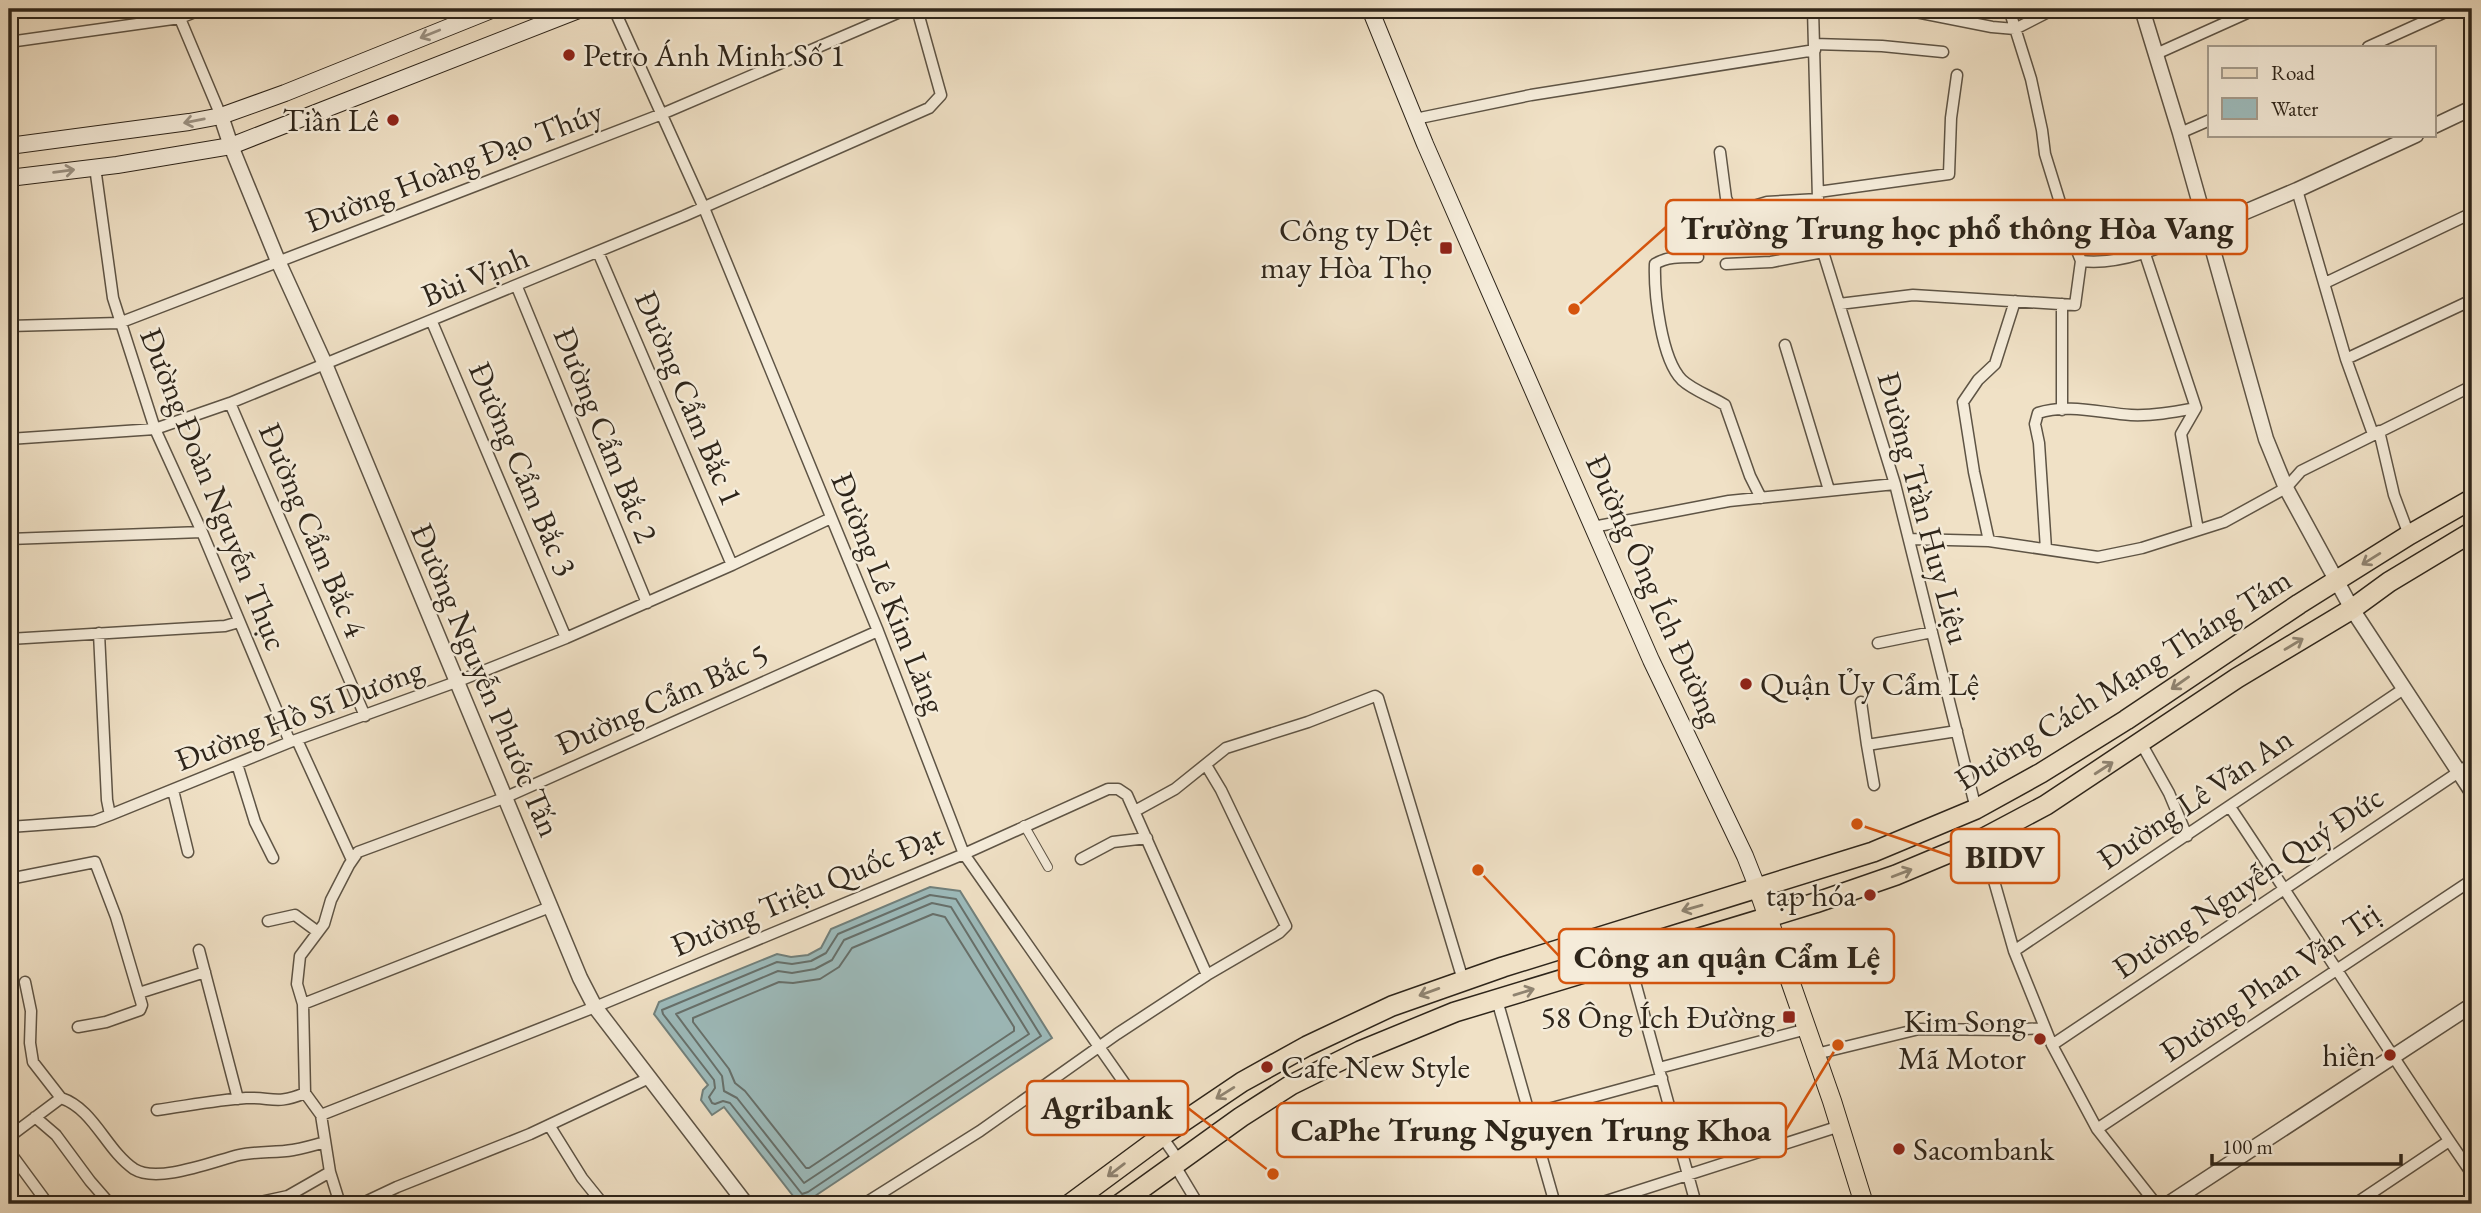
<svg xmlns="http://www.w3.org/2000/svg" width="2481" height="1213" viewBox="0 0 2481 1213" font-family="'EB Garamond',serif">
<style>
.water{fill:#9dbcbd;stroke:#71807c;stroke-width:2}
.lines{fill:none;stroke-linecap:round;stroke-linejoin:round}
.shore{stroke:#66706c;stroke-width:2}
.pedestrian-casing{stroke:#5e5445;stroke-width:10}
.minor-casing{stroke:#5e5445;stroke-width:13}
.tertiary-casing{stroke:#5e5445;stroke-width:17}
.secondary-casing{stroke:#2e251a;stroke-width:18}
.primary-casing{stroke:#2e251a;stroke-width:20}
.trunk-casing{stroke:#2e251a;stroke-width:22}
.pedestrian{stroke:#f5ecda;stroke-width:8}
.minor{stroke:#f5ecda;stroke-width:10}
.tertiary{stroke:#f5ecda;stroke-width:14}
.secondary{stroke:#f5ecda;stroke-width:16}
.primary{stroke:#f0e1c6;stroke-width:18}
.trunk{stroke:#f0e1c6;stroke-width:19}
.oneway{stroke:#9b9284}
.oneway2{stroke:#8f8370}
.poi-dot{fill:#8f2418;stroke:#f5ecda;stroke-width:2.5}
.labels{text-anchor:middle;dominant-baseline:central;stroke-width:5;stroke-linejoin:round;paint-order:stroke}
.poi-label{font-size:32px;fill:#2e251a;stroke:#f5ecda;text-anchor:end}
.street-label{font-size:32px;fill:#2e251a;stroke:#f5ecda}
.leader{fill:none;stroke:#d5540d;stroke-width:2.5}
.callout-dot{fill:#d5540d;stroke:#f5ecda;stroke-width:2.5}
.callout{fill:#f5ecda;stroke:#d5540d;stroke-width:2.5}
.callout-label{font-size:33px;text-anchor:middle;font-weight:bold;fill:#2e251a}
</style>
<rect width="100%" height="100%" fill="#f0e1c6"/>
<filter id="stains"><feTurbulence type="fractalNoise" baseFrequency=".00286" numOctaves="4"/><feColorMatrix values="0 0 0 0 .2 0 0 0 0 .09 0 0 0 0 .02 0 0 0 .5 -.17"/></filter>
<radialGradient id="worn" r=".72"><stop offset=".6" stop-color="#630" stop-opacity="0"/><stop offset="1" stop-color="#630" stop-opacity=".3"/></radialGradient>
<path class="water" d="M930 887 960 891 1052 1038 812 1198 804 1203 797 1201 724 1107 712 1115 701 1100 703 1090 708 1085 654 1014 659 1002 777 954 791 957 808 955 821 948 831 929Z"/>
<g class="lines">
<path class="shore" d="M930 895 956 899 1041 1036 808 1192 802 1194 730 1103 723 1101 715 1104 712 1103 709 1097 715 1088 714 1080 663 1014 662 1010 777 962 792 964 811 961 826 953 838 934Z
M932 903 951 907 1029 1034 804 1183 737 1098 724 1091 722 1076 676 1014 778 971 792 973 815 969 832 960 844 940Z
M933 914 945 917 1014 1027V1031L809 1168H806L745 1091 735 1083 729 1069 693 1022V1018L779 982 793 983 820 979 839 967 852 948Z"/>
<defs>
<path id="pedestrian" d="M1024 825 1048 867"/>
<path id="minor" d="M176 9 221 116
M614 9 704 208 878 631 964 854 1179 1161
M1813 9 1818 199 1823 252 1895 484 1976 809
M1901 9 1992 27 2015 29 2054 9
M2009 9 2031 79 2042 130 2045 154 2067 225 2081 261
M9 42 180 18 202 9
M1814 44 1882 46 1943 52
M2368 47 2452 9
M2156 54 2256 9
M1415 119 1531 95 1815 50
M2180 133 2210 120
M1720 152 1726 198 1729 205 1735 209H1744L1767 202 1818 199
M95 167 113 298 155 429 202 532 290 742
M2297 190 2346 359 2373 434
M1818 192 1949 174 1951 118 1957 75
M1820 224 1900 212
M2144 251 2196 408 2181 434 2198 530
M598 252 732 565
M1698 257C1684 257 1667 256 1655 264 1654 293 1661 359 1682 380 1694 391 1711 396 1725 405L1750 476 1761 498
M2081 261C2123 266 2167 245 2205 229
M1726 264 1771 262 1823 252
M2325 283 2472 213
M517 287 647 603
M1839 304 1913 295 2075 305 2081 261
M432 322 566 638
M9 326 119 323 662 114 907 9
M1785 345 1829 490
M2346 359 2472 300
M230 403 365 716
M2062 410V304
M2379 431 2394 495 2409 535
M9 439 155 429 230 403 684 216 929 108 941 95 917 9
M1593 527 1729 501 1895 484
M9 539 202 532
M1909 539 1989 541 2098 557 2142 548 2224 522 2286 488 2301 471 2472 386
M1989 541 1974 472 1963 402 1978 380 1995 364 2015 301
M2046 549 2039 443 2035 424 2038 413C2067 403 2101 413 2131 415 2153 416 2174 412 2196 408
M99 633 107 800 110 815
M9 639 225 626 239 622
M1878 643 1932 632
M1861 702 1867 745 1957 731
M297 740 352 860
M2141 743 2169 793 2187 836
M1867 745 1874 785
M237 764 255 822 273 858
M9 776 11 827
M173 790 188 852
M2230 807C2312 929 2389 1054 2472 1174
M1135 811 1175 789 1226 748 1308 722 1375 696 1378 698 1463 980
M9 827 94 821 110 815 290 742 456 682 566 638 732 565 831 518
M1982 839 2014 951 2052 1045 2097 1129 2156 1204
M1081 859 1113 842 1147 838
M9 879 95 862 116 917 142 1005 140 1010 106 1022 78 1027
M268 921 295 915 318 932
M199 950 238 1099
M2014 951 2405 688
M1629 960 1696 1204
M139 993 205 972
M1497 1000 1555 1204
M303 1004 550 907
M2052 1045 2472 763
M1816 1054 1919 1029 2009 1030 2045 1028
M1659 1068 1807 1029
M61 1098C94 1109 106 1150 134 1169 158 1184 214 1161 239 1155 257 1151 276 1153 293 1150 304 1148 315 1145 325 1142
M157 1110C186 1106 216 1100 246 1098 272 1097 277 1105 305 1093
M1530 1114 1662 1078
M321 1115 595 1007 964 854 1108 789H1118L1127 795 1207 975
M35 1117 56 1135 90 1181 110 1204
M549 1125 582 1178 603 1204
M2097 1129 2472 880
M9 1137 61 1098 33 1062 30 1043 31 1011 25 982
M9 1151 48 1204
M1174 1164 1198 1204
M251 1204 288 1196 330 1172
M340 1204 330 1172 321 1115 305 1093 303 1004 297 984 300 956 324 924 331 900 349 865 358 852 504 798 878 631
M361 1204 397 1187 530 1134 649 1078
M864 1204 980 1131 1117 1034 1207 975 1279 933 1286 926 1221 790 1206 765
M1597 1204 1840 1126
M2355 1204 2449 1141"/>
<path id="tertiary" d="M2142 9 2180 133 2266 439 2286 488 2352 609 2472 792
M221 116 231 146 278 261 325 364 580 978 595 1007 746 1204
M2434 126 2472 108
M2205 229 2297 190 2416 135
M2168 1204 2472 1005"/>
<path id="secondary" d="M1370 9 1425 144 1651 660 1745 856 1758 889
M9 146 189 122 221 116 285 93 494 9
M9 178 117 165 231 146 581 9"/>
<path id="primary" d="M1758 889 1832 1101 1864 1204"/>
<path id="trunk" d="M1070 1204 1162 1136 1242 1082 1307 1046 1392 1006 1503 967 1873 852 1976 809 2041 773 2126 720 2299 604 2409 535 2472 499
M1120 1204 1241 1117 1291 1085 1360 1051 1455 1012 1815 903 1896 875 1982 839 2046 805 2237 678 2352 609 2389 582 2472 532"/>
</defs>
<use href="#pedestrian" class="pedestrian-casing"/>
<use href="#minor" class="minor-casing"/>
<use href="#tertiary" class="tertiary-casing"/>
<use href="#secondary" class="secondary-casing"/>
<use href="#primary" class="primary-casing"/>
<use href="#trunk" class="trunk-casing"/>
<use href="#pedestrian" class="pedestrian"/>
<use href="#minor" class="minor"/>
<use href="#tertiary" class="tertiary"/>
<use href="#secondary" class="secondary"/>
<use href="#primary" class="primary"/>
<use href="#trunk" class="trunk"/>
</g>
<defs><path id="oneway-shaft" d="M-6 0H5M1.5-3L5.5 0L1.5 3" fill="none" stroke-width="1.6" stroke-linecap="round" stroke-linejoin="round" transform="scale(1.75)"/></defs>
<g class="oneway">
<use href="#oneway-shaft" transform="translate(430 34) rotate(158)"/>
<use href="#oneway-shaft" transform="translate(194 121) rotate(169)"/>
<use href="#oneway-shaft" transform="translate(64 171) rotate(-7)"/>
</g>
<g class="oneway2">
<use href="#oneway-shaft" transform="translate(2371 559) rotate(148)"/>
<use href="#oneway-shaft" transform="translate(2294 644) rotate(-31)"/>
<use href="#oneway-shaft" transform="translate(2180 683) rotate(145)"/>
<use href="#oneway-shaft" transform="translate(2104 768) rotate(-33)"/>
<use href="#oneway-shaft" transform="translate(1902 873) rotate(-21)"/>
<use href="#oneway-shaft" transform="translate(1692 908) rotate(164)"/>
<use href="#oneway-shaft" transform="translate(1429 992) rotate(160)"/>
<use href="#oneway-shaft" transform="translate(1524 992) rotate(-17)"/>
<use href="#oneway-shaft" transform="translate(1225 1093) rotate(148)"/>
<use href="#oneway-shaft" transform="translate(1116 1170) rotate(143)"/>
</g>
<g class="poi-dot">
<circle cx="569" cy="55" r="7"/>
<circle cx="393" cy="120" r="7"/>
<rect x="1439" y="241" width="14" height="14" rx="3.5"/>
<circle cx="1746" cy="684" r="7"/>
<circle cx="1870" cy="895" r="7"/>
<rect x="1782" y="1010" width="14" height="14" rx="3.5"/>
<circle cx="2040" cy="1039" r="7"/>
<circle cx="2390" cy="1055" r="7"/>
<circle cx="1267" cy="1067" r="7"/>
<circle cx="1899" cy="1149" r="7"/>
</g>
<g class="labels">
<g class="poi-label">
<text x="583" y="55" text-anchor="start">Petro Ánh Minh Số 1</text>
<text x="379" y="120">Tiần Lê</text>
<text x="1432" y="230">Công ty Dệt<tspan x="1432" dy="37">may Hòa Thọ</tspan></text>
<text x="1760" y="684" text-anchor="start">Quận Ủy Cẩm Lệ</text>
<text x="1856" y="895">tạp hóa</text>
<text x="1775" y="1017">58 Ông Ích Đường</text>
<text x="2026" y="1021">Kim Song<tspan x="2026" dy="37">Mã Motor</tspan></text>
<text x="2376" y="1055">hiền</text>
<text x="1281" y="1067" text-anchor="start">Cafe New Style</text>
<text x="1913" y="1149" text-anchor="start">Sacombank</text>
</g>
<g class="street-label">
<text transform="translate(454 166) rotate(-21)">Đường Hoàng Đạo Thúy</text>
<text transform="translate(475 276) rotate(-22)">Bùi Vịnh</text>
<text transform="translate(689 398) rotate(67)">Đường Cẩm Bắc 1</text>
<text transform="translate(606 435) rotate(68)">Đường Cẩm Bắc 2</text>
<text transform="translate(523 469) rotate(67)">Đường Cẩm Bắc 3</text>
<text transform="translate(214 489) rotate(68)">Đường Đoàn Nguyễn Thục</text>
<text transform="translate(1924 508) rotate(75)">Đường Trần Huy Liệu</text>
<text transform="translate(313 530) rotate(67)">Đường Cẩm Bắc 4</text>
<text transform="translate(1655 590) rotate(66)">Đường Ông Ích Đường</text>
<text transform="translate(889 593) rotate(68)">Đường Lê Kim Lăng</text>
<text transform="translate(2123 679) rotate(-32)">Đường Cách Mạng Tháng Tám</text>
<text transform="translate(486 680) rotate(67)">Đường Nguyễn Phước Tấn</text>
<text transform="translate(662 699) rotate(-24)">Đường Cẩm Bắc 5</text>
<text transform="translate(299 714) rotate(-21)">Đường Hồ Sĩ Dương</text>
<text transform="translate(2195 798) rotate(-34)">Đường Lê Văn An</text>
<text transform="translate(2248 882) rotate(-34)">Đường Nguyễn Quý Đức</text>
<text transform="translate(807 890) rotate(-23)">Đường Triệu Quốc Đạt</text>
<text transform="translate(2270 982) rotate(-34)">Đường Phan Văn Trị</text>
</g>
</g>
<path class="leader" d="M1574 309L1666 227M1857 824L1951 856M1478 870L1559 956M1273 1174L1188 1108M1838 1045L1786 1130"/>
<g class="callout-dot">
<circle cx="1574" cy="309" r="7"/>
<circle cx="1857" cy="824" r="7"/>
<circle cx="1478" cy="870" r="7"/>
<circle cx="1273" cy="1174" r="7"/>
<circle cx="1838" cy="1045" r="7"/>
</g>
<g class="callout">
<rect x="1666" y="200" width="581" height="54" rx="7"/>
<rect x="1951" y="829" width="108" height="54" rx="7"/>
<rect x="1559" y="929" width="335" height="54" rx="7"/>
<rect x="1027" y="1081" width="161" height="54" rx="7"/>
<rect x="1277" y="1103" width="509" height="54" rx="7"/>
</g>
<g class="callout-label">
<text x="1957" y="239">Trường Trung học phổ thông Hòa Vang</text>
<text x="2005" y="868">BIDV</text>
<text x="1727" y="968">Công an quận Cẩm Lệ</text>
<text x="1107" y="1119">Agribank</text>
<text x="1531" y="1141">CaPhe Trung Nguyen Trung Khoa</text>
</g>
<rect width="2481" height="1213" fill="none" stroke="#f0e1c6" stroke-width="35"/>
<rect x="10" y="10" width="2460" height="1192" fill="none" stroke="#2e251a" stroke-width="3.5"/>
<rect x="18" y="18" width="2446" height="1178" fill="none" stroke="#2e251a" stroke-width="2"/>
<rect x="2208" y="46" width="228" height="91" fill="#f5ecda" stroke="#a59c8d" stroke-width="2"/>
<rect x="2222" y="68" width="35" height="10" fill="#f0e1c6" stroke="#a59c8d" stroke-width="2"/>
<text x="2271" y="80" font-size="21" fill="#2e251a">Road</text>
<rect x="2222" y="98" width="35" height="21" fill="#9dbcbd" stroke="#a59c8d" stroke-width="2"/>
<text x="2271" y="116" font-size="21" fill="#2e251a">Water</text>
<path d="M2212 1154v10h189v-10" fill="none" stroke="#2e251a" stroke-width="3.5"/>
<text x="2222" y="1154" font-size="21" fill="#2e251a" stroke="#f5ecda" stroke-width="5" paint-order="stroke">100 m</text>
<rect width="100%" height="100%" filter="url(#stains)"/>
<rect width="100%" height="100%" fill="url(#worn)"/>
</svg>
